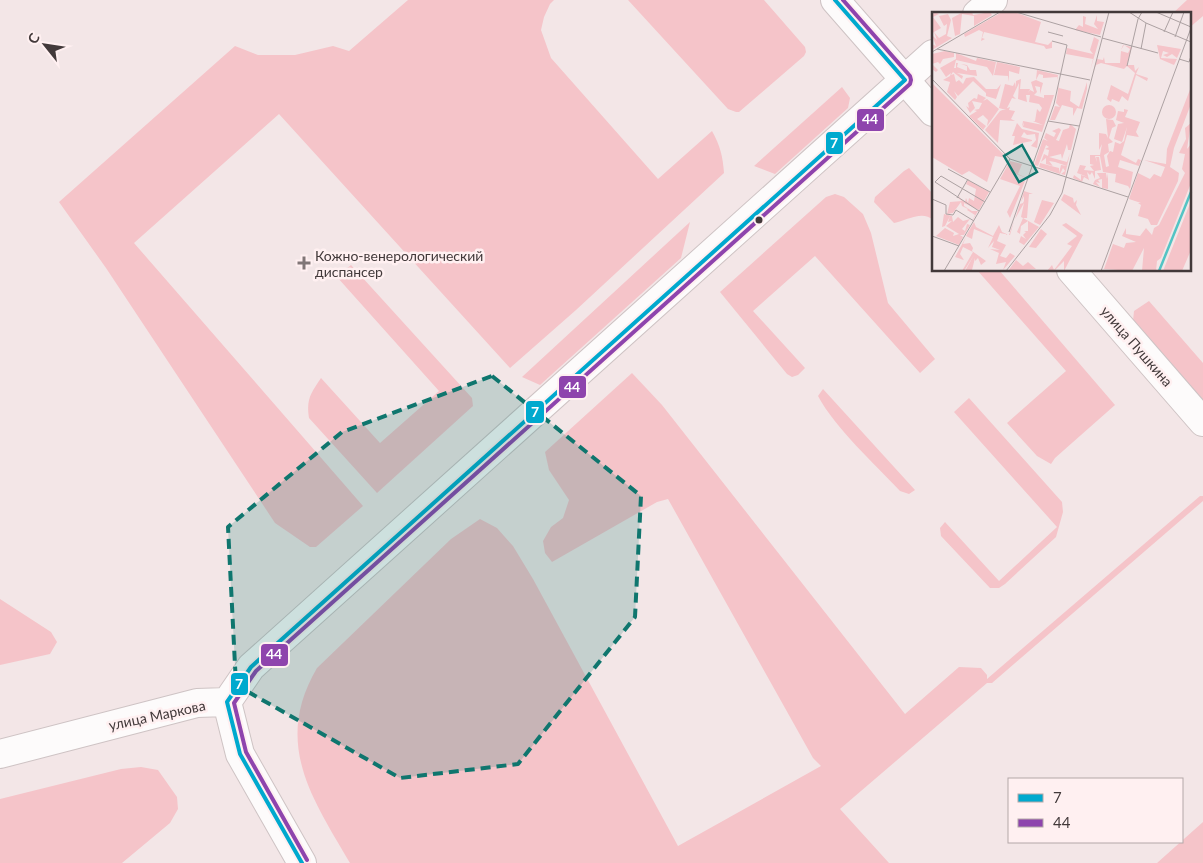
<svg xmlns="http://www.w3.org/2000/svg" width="1203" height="863" viewBox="0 0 1203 863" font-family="Lato,sans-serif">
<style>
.green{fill:#f5c4c9}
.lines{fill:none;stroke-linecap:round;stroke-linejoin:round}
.minor-casing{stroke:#cec3c4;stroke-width:30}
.tertiary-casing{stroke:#cec3c4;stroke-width:30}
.minor{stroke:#fdfbfb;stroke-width:28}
.tertiary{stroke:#fdfbfb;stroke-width:28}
.bus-1-casing{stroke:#fff0f1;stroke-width:8}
.bus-2-casing{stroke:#fff0f1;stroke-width:8}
.bus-1{stroke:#00a9ce;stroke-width:4}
.bus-2{stroke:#8e44ad;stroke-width:4}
.marked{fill:#0f766e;fill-opacity:0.2;stroke:#0f766e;stroke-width:4;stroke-dasharray:10 6;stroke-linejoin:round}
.bus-dot{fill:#42393a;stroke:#fff0f1;stroke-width:2}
.poi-dot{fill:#807677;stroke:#fff0f1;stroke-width:2}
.labels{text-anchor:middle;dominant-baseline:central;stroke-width:5;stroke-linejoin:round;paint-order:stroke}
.poi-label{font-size:14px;fill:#42393a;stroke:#fff0f1;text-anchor:start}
.street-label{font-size:14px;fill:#42393a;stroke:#fff0f1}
.inset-river{fill:none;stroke:#53c4c4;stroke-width:2.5}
.inset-road{fill:none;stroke:#aca1a2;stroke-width:1}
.view{fill:#0f766e;fill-opacity:0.15;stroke:#0f766e;stroke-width:2.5}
.inset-edge{fill:none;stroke:#42393a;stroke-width:2.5}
.line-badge{stroke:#fff0f1;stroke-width:2}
.badge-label{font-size:14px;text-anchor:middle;font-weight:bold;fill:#fff}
</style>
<rect width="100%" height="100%" fill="#f3e6e7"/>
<path class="green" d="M408 0H554L550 4 544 17 541 30 551 58 658 179 712 131C720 145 723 157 724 173L576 310 510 368 279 114 134 243 363 506 316 547H310L275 523 106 268 59 202 235 46 258 55H295L333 46 349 51Z
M628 0H764L805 47 806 52 804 56 739 112H736L728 109Z
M1187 0H1203V16L1189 28V14H1172Z
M842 87 850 98 848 108 775 174 754 166Z
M909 168 933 194V220C922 210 906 221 894 223L874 202 875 197 904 171Z
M835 194 844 197 863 214 871 233 888 303 935 359 920 373 815 256 753 311 805 368 798 375 792 377 787 374 720 292 826 197Z
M690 222 681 258 540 385 522 377Z
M351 265 472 398 473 406 377 493 309 418C306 399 311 393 321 378L380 443 439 391 337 277Z
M977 270H999L1115 405 1055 458 1051 464 1037 456 1007 423 1066 371Z
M1149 301 1203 363V401L1133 321 1134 311Z
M632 373 662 405 905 714 959 667 981 668 987 675V679L1200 496H1203V501L992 683H987L840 809 889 863H350C312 798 273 743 317 668L451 539 480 519 497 528 513 546 533 579 678 846 821 766 813 758 668 499 657 502 552 562 545 553 543 541 551 527 563 518 569 500 549 470 545 452Z
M823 389 915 490 909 494 900 491C875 464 835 428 818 396Z
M969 398 1062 502 1063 512 1056 537 1005 584 999 588H990L941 536 940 528 945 522 999 581 1057 527 954 412Z
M0 599 51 632 57 642 50 654 0 665Z
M141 767 158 770 177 797 178 809 170 823 122 863H0V799L121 769Z
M1203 822V863H1157Z"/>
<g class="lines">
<defs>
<path id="minor" d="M905 80 933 112
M1071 270 1203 422"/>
<path id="tertiary" d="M835 0 905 80
M977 14 993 0
M227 702 251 667 933 54
M227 702 240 754 302 863
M0 754 197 703 227 702"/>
</defs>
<use href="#minor" class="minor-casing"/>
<use href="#tertiary" class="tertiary-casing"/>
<use href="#minor" class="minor"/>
<use href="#tertiary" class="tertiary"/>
<defs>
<path id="bus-1" d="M302 863 240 754 227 702 251 667 905 80 835 0"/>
<path id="bus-2" d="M307 860 246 752 234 703 256 671 910 84 911 80 910 76 843 0"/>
</defs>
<use href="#bus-1" class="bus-1-casing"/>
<use href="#bus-2" class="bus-2-casing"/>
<use href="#bus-1" class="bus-1"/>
<use href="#bus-2" class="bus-2"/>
</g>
<path class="marked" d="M492 376 641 496 635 617 518 764 400 778 236 685 228 527 342 432Z"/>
<circle class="bus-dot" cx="759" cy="220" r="4.5"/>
<path class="poi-dot" d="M301.5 255.5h5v5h5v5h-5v5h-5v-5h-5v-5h5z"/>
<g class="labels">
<g class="poi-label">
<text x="315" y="255">Кожно-венерологический<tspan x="315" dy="16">диспансер</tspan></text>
</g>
<g class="street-label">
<text transform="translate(1137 346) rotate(49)">улица Пушкина</text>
<text transform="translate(157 715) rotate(-12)">улица Маркова</text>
</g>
</g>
<g transform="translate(932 12)">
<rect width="259" height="259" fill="#f3e6e7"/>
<path d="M2 0 7 2 1 5 9 16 2 20 7 26 14 22 15 12 12 14 7 4 16 2 19 8 15 24 20 26 0 38V32L4 34 0 23 5 28 2 20 0 22V4ZM31 0H40L41 3 58 0 60 3 42 14V4L30 2 28 22 23 24 20 6ZM70 0H83L109 10 103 30 116 33 120 29V36L114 37 112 34 52 20 50 26 53 27 49 29 51 20 47 18 33 25 32 22ZM165 3V9L172 10 168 23 143 18 147 13 151 15V4L154 5 153 12 166 17 162 12ZM162 25 167 28 158 59 161 47 134 42 135 36 161 42 158 38ZM191 33 200 35 195 53H202L203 59 207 55 204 62 216 66 215 69 204 63 196 89 190 84 187 90 180 87 179 90 175 87 179 73 196 82 203 61 195 54 192 57 169 51 164 53 161 60 167 40 165 47 171 48 172 45 173 51H188L189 39 196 41 198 37 192 33 189 38ZM225 33 249 37 245 46 240 42 235 45 231 43 237 41 231 39 229 46 245 47 242 53 228 47ZM13 39 22 41V45L11 47 8 52 6 50 0 52 6 58 4 60 0 57V42ZM24 41 44 49 45 46 64 50 61 64 55 55 24 48 22 56H24V51H26L25 55 35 59V54L29 52 35 53 38 58H44L45 64 25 61 31 64 30 67 21 60 19 63 22 62 24 70 27 68 31 72 34 66 42 65 54 77H65L69 72 64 87 54 84V81L41 69 26 84 22 79 25 85 23 88 15 80 18 70 11 68 18 64 19 61 14 65 8 56 24 47ZM65 50 88 55 87 62 77 59V70L76 64 62 63ZM105 58 126 63 125 68V65L111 66V63L107 62 104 68 111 71 108 82V75L103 74 105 80 102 83 112 86V83H122L110 120 91 115 92 110 90 115 91 109 111 113 101 109H103L105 97 108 100 110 96 107 92 97 90 98 83H94L95 90 86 87 87 71 81 84 84 87 80 86 74 98 67 96 73 72 81 74 83 70 84 76V69L89 67 88 77H98L96 81 98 78 102 80 99 70 104 68ZM155 70V77L150 97 145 96 141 104V96L130 93 123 108H118L123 94 128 95 124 91 127 72V76L139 79 138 89 147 95ZM0 71 75 146 63 144 55 170 37 159 30 163 0 145ZM259 75V92L242 136 238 155 247 161 246 169 225 213H219L216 207 206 204 209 193 206 191H209L197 187 206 161 218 167 222 162 229 165 233 155 212 148 234 152 235 137ZM46 82 54 86 51 89 55 87 67 97 55 114 56 108 51 103 45 107 54 114 51 118 37 104 45 99 42 98 47 97 50 91 40 89 43 96 38 101 34 94 37 96 36 91 42 86 45 87ZM170 100a7 7 0 1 1 14 0a7 7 0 1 1-14 0ZM78 95 77 98 83 99 79 107 83 109 68 108 66 131 53 118 68 99ZM192 97 196 98 193 105 208 110 204 120 207 125 195 123 189 143 204 151 206 147 209 148 207 154 188 148 186 155 201 160 198 177 196 174 183 170 184 162 171 160 168 144H163L165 150 164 145H167L169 158 163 159V167L160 160 158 163 155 160 157 168 152 165 150 170 141 166 142 163 149 168V163L156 165 145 161 148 153 154 154 152 158 162 159 158 154 162 153 158 152V143H168L170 132 167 138V121L174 122 176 126 174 107 181 108 184 114 180 116 177 126 181 130 176 132 177 140 172 143 174 155 177 154 175 144 178 139 181 140 183 130 188 132 192 129 195 115 190 130 182 127 186 112 192 111 184 108 186 99 192 100ZM85 111 90 117 107 121 105 136 99 134 104 128 103 122 95 123 92 120 89 125 100 128V129L81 133 83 124H80ZM259 111 255 137 259 132V171L229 246 225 249 224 259H210L212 236 200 259 172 257 181 232 192 236 194 231 204 230 190 224 194 216V222L208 224 214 216 220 223 222 216 227 213 253 161 250 157 253 142 247 141 254 127 253 116ZM138 112 144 117 139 138H136L135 132 130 147 129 142 117 145 135 150 138 141 133 163 129 162 133 159 131 156 128 162 107 155 108 151 123 155 127 156V161L129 153 135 154 123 150 117 149 121 154 114 152V146L109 150 112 142 116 144 117 138 113 137 117 135 114 133 106 154 102 153 111 127 116 129 112 126 114 121 122 125 124 121 120 119 127 116 129 118 124 128 127 129 131 118 137 116ZM78 149 90 152 86 162 95 166 83 162 85 170 93 169 78 206 75 200 88 174 68 167ZM165 161H174L175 167 176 161V177L170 176V167L166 168 168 171 164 170 168 175 161 172 163 168 168 166ZM36 168 57 180 47 198 32 191V194L40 199H46L39 211 43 203 35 198 36 197 30 194 29 190 21 201 15 202 18 190 30 189 26 186 28 183 27 186 33 190 34 186 36 191 37 186 42 189 44 177 34 172ZM92 179 101 182H97L95 206H91L107 215 92 233 87 230 89 224H86H89L94 227 91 223 94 220 92 219H96V209L89 214 88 222 85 220 91 206 89 205 92 191 83 207 88 192 91 191 92 189V184L89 190ZM132 182 141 186 142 191 145 188 144 193 149 203 129 188ZM110 188 122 191 108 213 102 210ZM259 189V238L250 259H231ZM12 202 20 204 21 210 26 205 31 209 38 207 30 217 27 215 33 219 35 212 38 213 32 223H28L31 225 27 233 4 224 13 216 22 221 21 224 27 222 14 214 20 209 16 210 18 204 13 214 10 215ZM82 209 78 223 68 221 65 229 74 233 68 244 74 246 78 241 83 244 71 258 74 250 64 252 67 241 58 237 68 238 60 235 62 229 56 236 61 225 42 217 40 227 34 224 42 210 44 215 61 224 67 213 70 220 77 223ZM134 211 151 223 132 259V249L122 259H115L120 253 122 258 140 234 135 232 145 224 130 213ZM109 217 115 222 104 236 97 235ZM34 225 31 232 38 231 41 236 40 239 54 249 49 253 46 246 43 249V246L40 258 33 259 42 243 32 259H30L41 240 31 235 28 242 32 248 23 245ZM84 248 91 254 96 250 104 257 76 259Z" fill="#f5c4c9"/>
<path class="inset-river" d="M227 259 259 180"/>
<path class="inset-road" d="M84 0 169 25M197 0 214 11 259 30M224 0 259 15M116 20 131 24M232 20 241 0M243 25 252 0M170 26 226 41M5 37 158 68M209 37 214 11M0 40 68 0M247 47 257 50 259 44M195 54 206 7 210 0M0 67 78 147 196 185M116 109 147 114M16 157 58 180M25 186 36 167M0 187 14 193V202L21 203 24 198 42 209M47 199 3 170 9 164 53 190M77 220 122 92 135 33 120 29M0 224 27 234M12 259 78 147M74 259 118 203 130 181 177 0M169 259 259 16"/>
<path class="view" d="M90 133 105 160 87 170 72 144Z"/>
<rect width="259" height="259" class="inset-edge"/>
</g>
<g class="line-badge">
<rect x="856" y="108" width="29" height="24" rx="5" fill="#8e44ad"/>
<rect x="825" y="131" width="19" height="24" rx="5" fill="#00a9ce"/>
<rect x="558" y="375" width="29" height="24" rx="5" fill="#8e44ad"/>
<rect x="525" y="400" width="20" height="24" rx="5" fill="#00a9ce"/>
<rect x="260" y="643" width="29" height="24" rx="5" fill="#8e44ad"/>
<rect x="230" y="672" width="19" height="24" rx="5" fill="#00a9ce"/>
</g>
<g class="badge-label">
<text x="870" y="124">44</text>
<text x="834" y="148">7</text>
<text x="572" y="392">44</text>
<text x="535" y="417">7</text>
<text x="274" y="659">44</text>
<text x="239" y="689">7</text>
</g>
<rect x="1008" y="778" width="175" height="65" fill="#fff0f1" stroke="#b3a7a8"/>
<rect x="1018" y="794" width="25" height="8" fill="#00a9ce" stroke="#b3a7a8"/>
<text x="1053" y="803" font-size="15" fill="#42393a">7</text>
<rect x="1018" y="819" width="25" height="8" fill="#8e44ad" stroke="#b3a7a8"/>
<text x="1053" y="828" font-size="15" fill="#42393a">44</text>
<g transform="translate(45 45) rotate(300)" stroke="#fff0f1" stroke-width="4" paint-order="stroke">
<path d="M0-4L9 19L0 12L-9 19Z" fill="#42393a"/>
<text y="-8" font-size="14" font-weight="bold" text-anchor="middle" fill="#42393a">С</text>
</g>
</svg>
